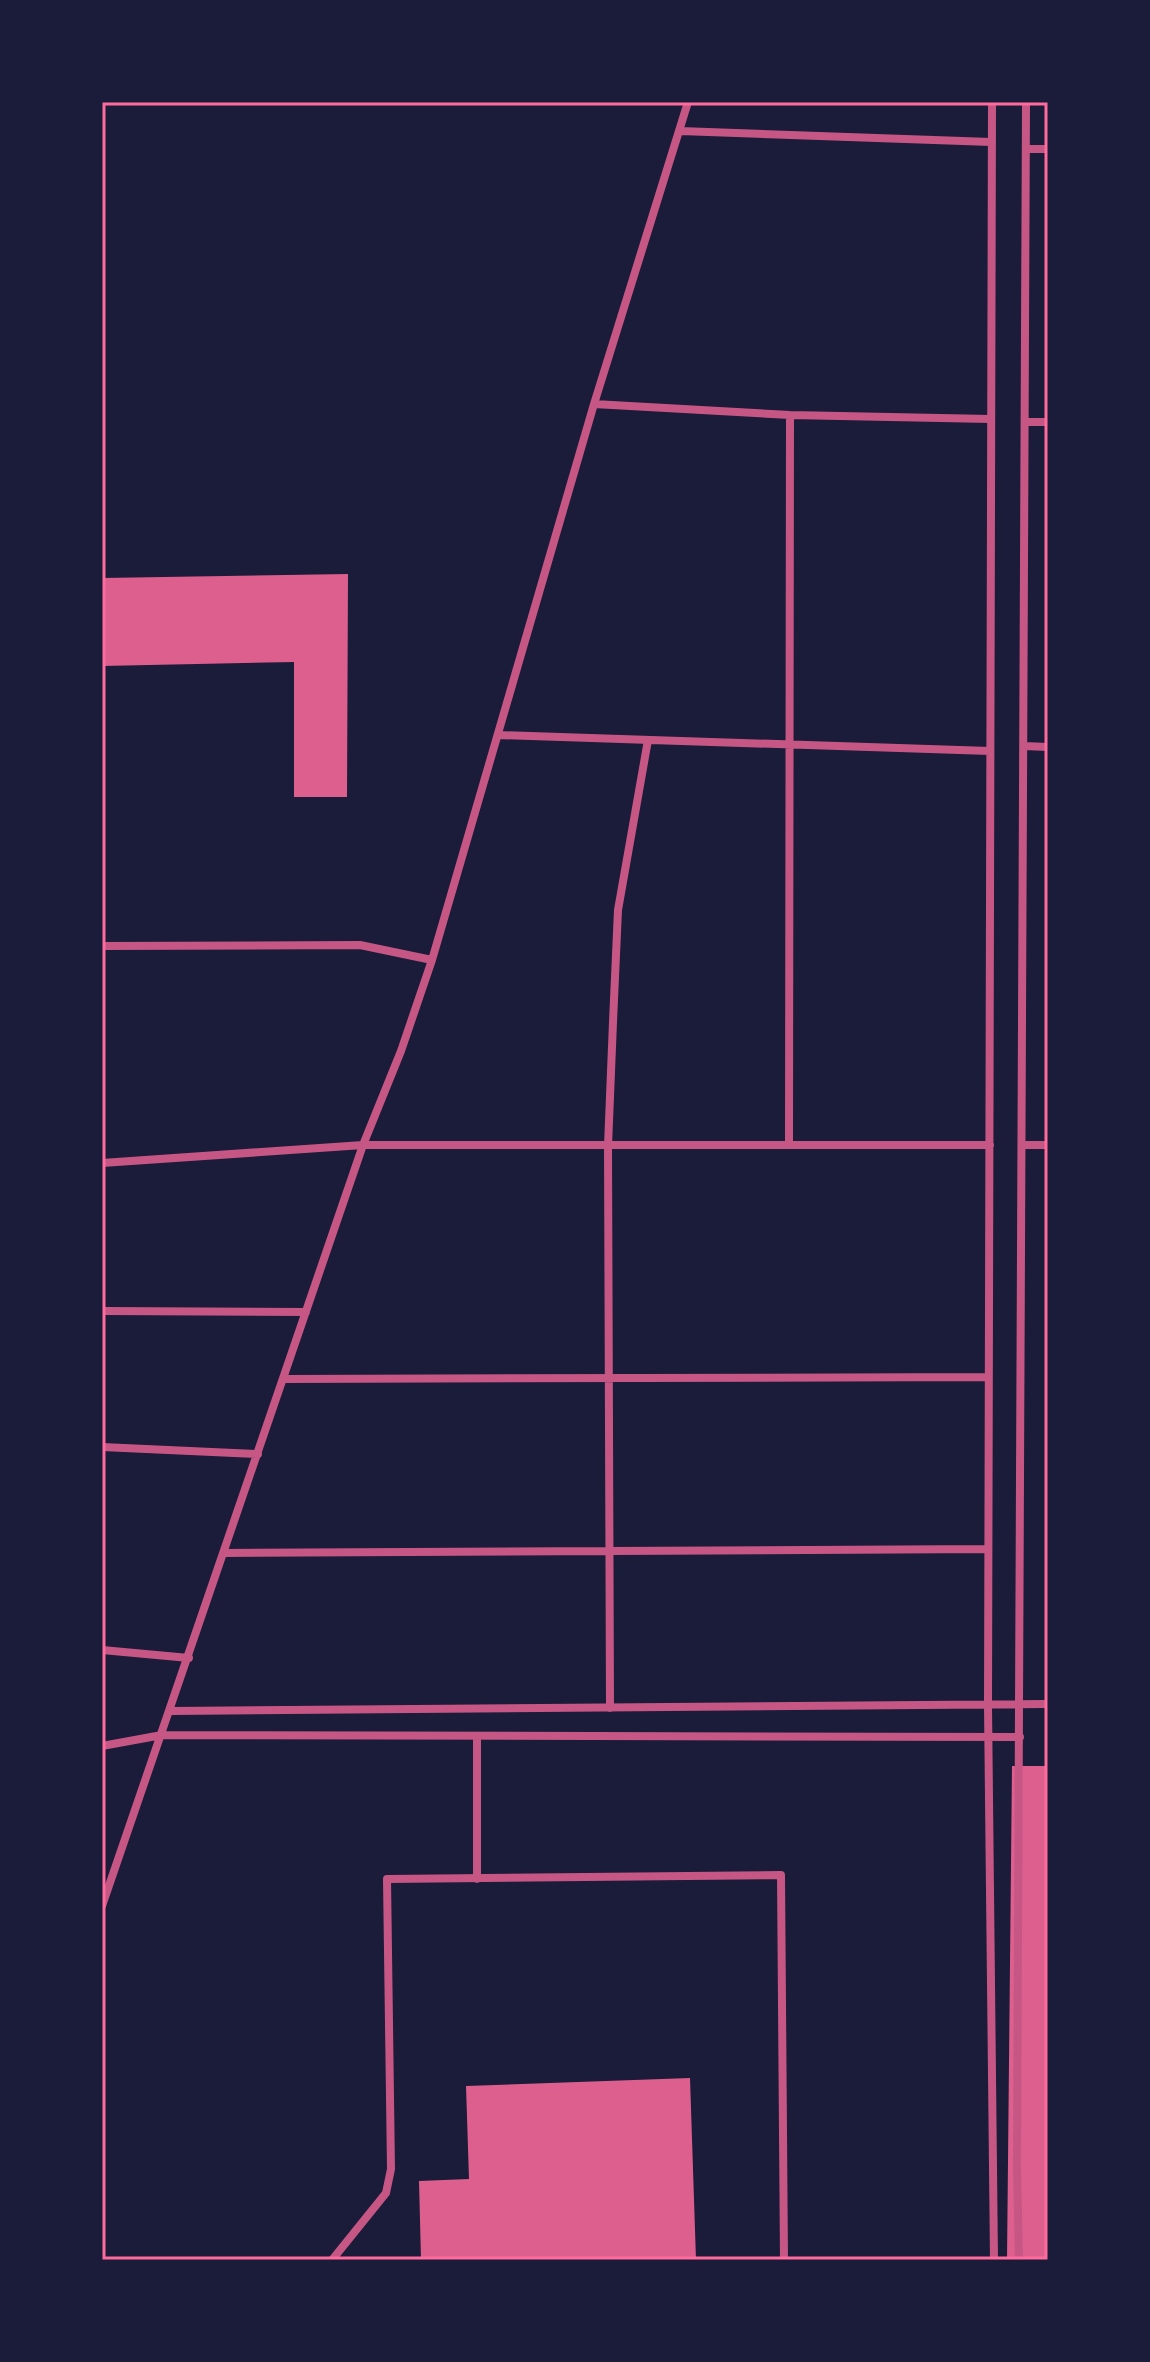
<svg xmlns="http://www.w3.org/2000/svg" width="1150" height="2362" viewBox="0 0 1150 2362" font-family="Jost,sans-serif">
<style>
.building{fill:#dd5f8e}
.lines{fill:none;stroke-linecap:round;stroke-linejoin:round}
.minor{stroke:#c65784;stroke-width:8}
.neatline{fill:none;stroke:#ff6b9d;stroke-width:3}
</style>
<rect width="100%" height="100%" fill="#1b1b3a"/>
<path class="building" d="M348 574 347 797H294V662L102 666V578Z
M1012 1766H1048V2260H1007Z
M690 2078 696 2260H421L419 2181 469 2179 466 2086Z"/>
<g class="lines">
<path class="minor" d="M992 102 988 1706 994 2260
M680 131 991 142
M1026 149H1048
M594 404 790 415 990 419
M1026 422H1048
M498 735 990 751
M1024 746 1048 747
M102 946 360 945 432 960
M789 1145 790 415
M1023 1145H1048
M102 1163 363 1145H990
M102 1311 306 1312
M283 1379 988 1377
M102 1447 258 1454
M224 1553 988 1549
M102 1650 189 1658
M610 1708 608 1146 613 1022 618 910 648 740
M171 1711 1048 1704
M102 1746 162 1735 1020 1737
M477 1879V1736
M102 1906 363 1145 401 1051 432 960 594 404 688 102
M332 2260 386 2193 391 2169 387 1879 781 1875 784 2260
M1019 2260 1017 2167 1026 102"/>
</g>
<rect width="1150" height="2362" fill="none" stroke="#1b1b3a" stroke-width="208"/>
<rect x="104" y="104" width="942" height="2154" class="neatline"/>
</svg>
